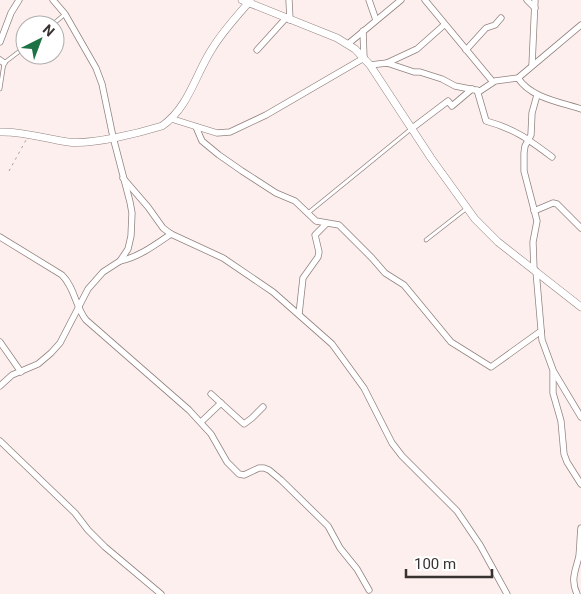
<svg xmlns="http://www.w3.org/2000/svg" width="581" height="594" font-family="Roboto,sans-serif">
	<style>
		.lines { fill: none; stroke-linecap: round; stroke-linejoin: round }
		.service-casing { stroke: #928380; stroke-width: 4.5 }
		.minor-casing { stroke: #928380; stroke-width: 7 }
		.tertiary-casing { stroke: #928380; stroke-width: 8 }
		.path { stroke: #aca19f; stroke-width: 1; stroke-dasharray: 2.5 4; stroke-linecap: butt }
		.service { stroke: #fff; stroke-width: 3 }
		.minor { stroke: #fff; stroke-width: 5.5 }
		.tertiary { stroke: #fff; stroke-width: 7 }
	</style>
	<rect width="100%" height="100%" fill="#fdefed"/>
	<g class="lines">
		<defs>
			<g id="service">
				<path d="M52,25l13,-11"/>
				<path d="M0,89l4,-26 21,-16"/>
				<path d="M308,213l103,-84"/>
				<path d="M426,240l41,-32"/>
			</g>
			<g id="minor">
				<path d="M289,0l1,20"/>
				<path d="M369,0l7,20"/>
				<path d="M425,0l68,82"/>
				<path d="M527,0l8,8"/>
				<path d="M0,42l11,-29 8,-13"/>
				<path d="M348,44l53,-44"/>
				<path d="M257,50l29,-32"/>
				<path d="M466,50l20,-22 9,-3 6,-7"/>
				<path d="M0,60l4,3"/>
				<path d="M387,63l30,-14 27,-24"/>
				<path d="M370,65l17,-2 27,9h6l22,7 13,7 25,5 15,-10 23,-3 63,-53"/>
				<path d="M532,65l3,-65"/>
				<path d="M518,78c13,20 42,24 63,31"/>
				<path d="M477,90l9,31c29,8 42,18 66,36"/>
				<path d="M172,119l45,14 13,-1 36,-17 98,-57 -1,-27"/>
				<path d="M196,127l6,14 17,14 23,16 34,22 19,8 21,20 23,4 33,33 13,15 19,12 47,57 40,25 50,-36"/>
				<path d="M411,129l37,-28 4,5 20,-17"/>
				<path d="M123,178l25,29 15,21 8,6 52,24 50,34 59,52 32,44 28,55 10,13 55,55 23,34 27,49"/>
				<path d="M534,211l19,-8 4,1 24,24"/>
				<path d="M0,237l62,38c13,13 13,31 24,45l103,90 22,24 16,28 12,12 5,1 15,-7h5l5,2 12,10 47,46 12,22 17,21 12,21"/>
				<path d="M120,261c19,-4 35,-16 51,-27"/>
				<path d="M534,270l-1,-28 4,-21 -13,-50v-18l1,-7 6,-11 1,-22 5,-18"/>
				<path d="M536,271l6,69 11,30v23l8,28 3,33 3,8 14,22"/>
				<path d="M299,314l4,-36 15,-21 1,-5 -4,-17 11,-11"/>
				<path d="M0,342l21,30"/>
				<path d="M554,372l27,45"/>
				<path d="M0,386l12,-11 26,-11 13,-11 9,-10 28,-54 15,-17 17,-11 8,-12 3,-13 1,-23 -2,-11 -17,-65 -11,-53 -6,-16 -31,-54 -12,-14"/>
				<path d="M211,394l33,30 8,-6 11,-11"/>
				<path d="M201,422l20,-19"/>
				<path d="M0,441l75,72 13,17 17,17 56,47"/>
				<path d="M577,594c-7,-15 -1,-24 2,-38 1,-9 1,-19 2,-28"/>
			</g>
			<g id="tertiary">
				<path d="M242,0l95,38 18,11 15,16 61,93 44,61 23,23 83,65"/>
				<path d="M0,132c23,-1 45,7 68,10 24,3 71,-9 94,-16 27,-19 33,-51 50,-77 10,-17 25,-33 38,-48"/>
			</g>
		</defs>
		<use href="#service" class="service-casing"/>
		<use href="#minor" class="minor-casing"/>
		<use href="#tertiary" class="tertiary-casing"/>
		<path class="path" d="M9,171l17,-31"/>
		<use href="#service" class="service"/>
		<use href="#minor" class="minor"/>
		<use href="#tertiary" class="tertiary"/>
	</g>
	<g transform="translate(40 40) rotate(42)"><circle r="24" fill="#ffffff" stroke="#afadad"/>
	<path d="M0-4L9 19L0 12L-9 19Z" fill="#1d7244"/>
	<text y="-8" font-size="14" font-weight="bold" text-anchor="middle" fill="#383231">N</text>
	</g>
	<path d="M406 569v8h86v-8" fill="none" stroke="#383231" stroke-width="2.5"/>
	<text x="414" y="569" font-size="15" fill="#383231" stroke="#ffffff" stroke-width="4" paint-order="stroke">100 m</text>
</svg>
